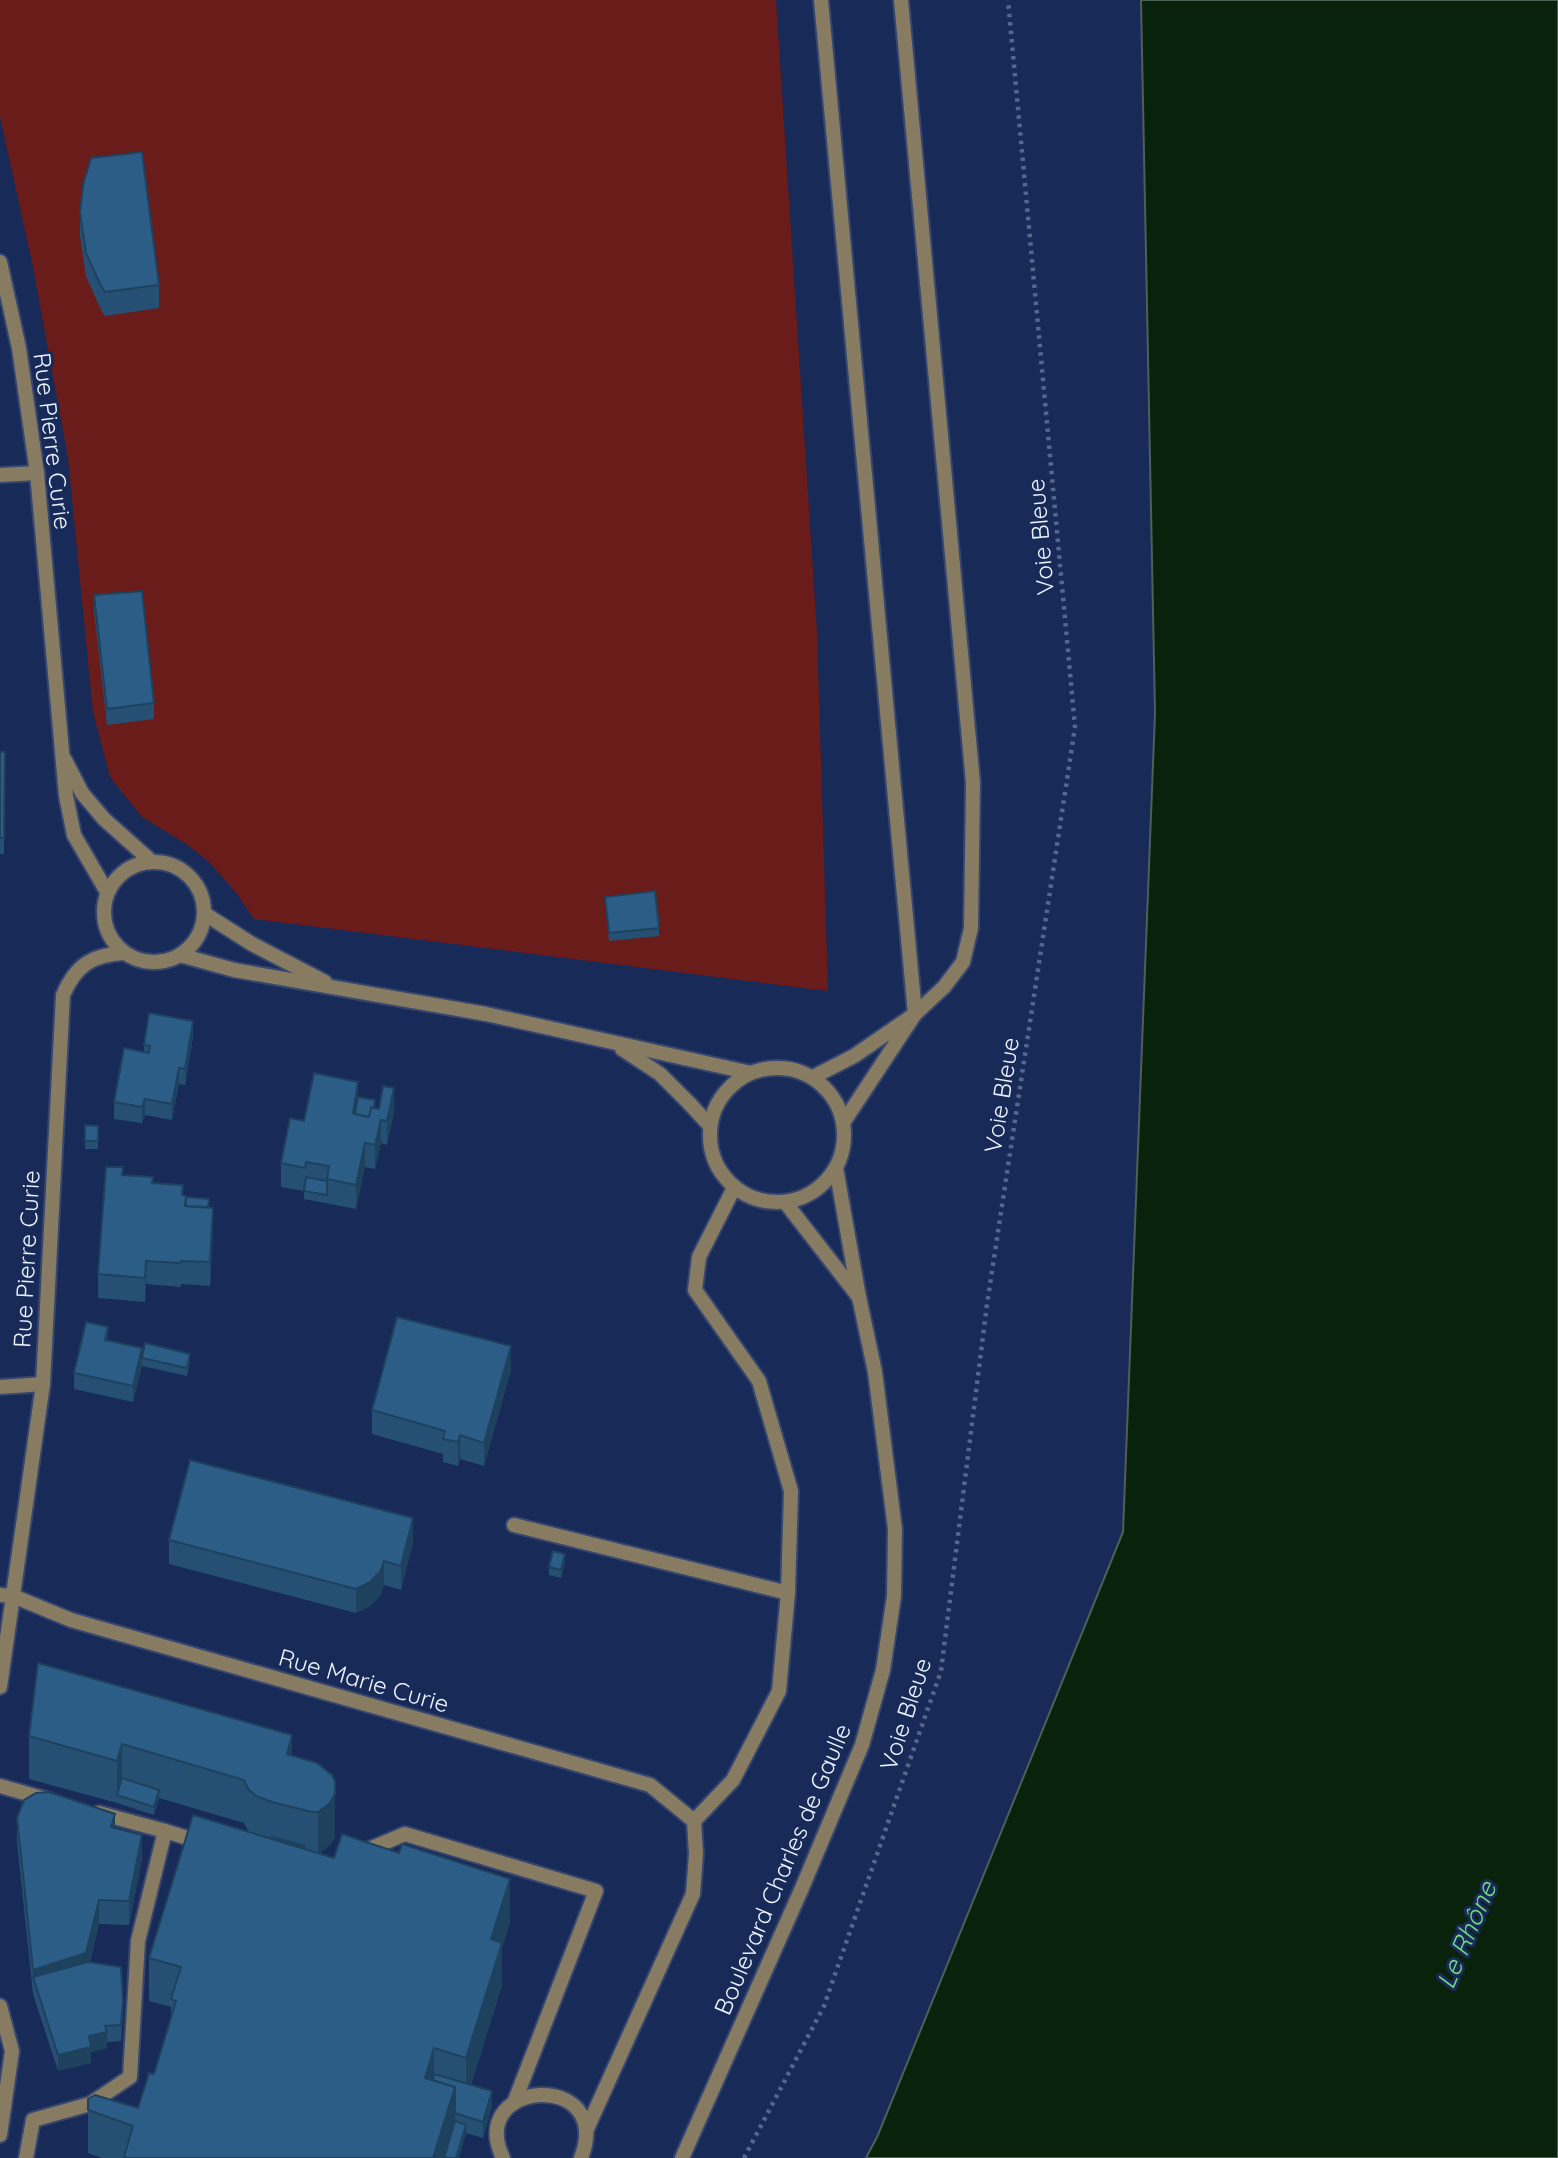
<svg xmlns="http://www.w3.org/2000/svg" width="1558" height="2158" font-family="Quicksand,sans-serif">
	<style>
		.green { fill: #691c1a }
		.water { fill: #09220c; stroke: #4d6055; stroke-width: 2 }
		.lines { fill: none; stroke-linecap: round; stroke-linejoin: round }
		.service-casing { stroke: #36466f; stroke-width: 18 }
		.minor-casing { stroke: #36466f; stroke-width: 18 }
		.tertiary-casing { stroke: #36466f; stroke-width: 18 }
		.path { stroke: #58668a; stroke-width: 4.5; stroke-dasharray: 3.5 5; stroke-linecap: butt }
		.service { stroke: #877b62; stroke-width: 14 }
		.minor { stroke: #877b62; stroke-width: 14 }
		.tertiary { stroke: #877b62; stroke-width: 14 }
		.wall { fill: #255073 }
		.shaded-wall { fill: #1e415e }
		.building { fill: #2b5d86; stroke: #1e415e; stroke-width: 2 }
		.labels { text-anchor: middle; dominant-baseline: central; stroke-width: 6; stroke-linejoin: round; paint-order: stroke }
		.street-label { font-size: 24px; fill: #ecf2fe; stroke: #182a58 }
		.water-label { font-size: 26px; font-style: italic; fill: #73da7d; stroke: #182a58 }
	</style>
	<rect width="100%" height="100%" fill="#182a58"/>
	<path class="green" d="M0,0h776l41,633 11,358 -574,-72 -17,-25 -27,-31 -22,-18 -46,-28 -32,-40 -17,-65 -25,-254 -36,-196 -32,-145z"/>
	<path class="water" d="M1141,0h417v2158h-692l12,-23 245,-603 32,-819z"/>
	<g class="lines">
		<defs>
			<g id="service">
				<path d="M821,0l94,1014 -72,109"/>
				<path d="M813,1077l41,-21 61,-42 29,-27 19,-25 8,-34 2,-145 -72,-783"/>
				<path d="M514,1525l274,68"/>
				<path d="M0,1595l13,1 58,24 579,165 44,36"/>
				<path d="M0,1786l49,14"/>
				<path d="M165,1831l39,12"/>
				<path d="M360,1853l45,-19 191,57 -82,212"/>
				<path d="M586,2131l107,-237 3,-40 -2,-33 39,-41 46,-89 9,-98 3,-102 -32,-110 -64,-91 4,-33 35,-69"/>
				<path d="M26,2158l7,-38 57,-16 40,-27 8,-136 27,-110 -66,-18"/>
				<path d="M503,2158c-38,-80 112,-88 78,0"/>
			</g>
			<g id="minor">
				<path d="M0,475l37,-2"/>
				<path d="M690,1104l20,22"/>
				<path d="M0,1387l43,-3"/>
				<path d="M0,1687l43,-303 20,-389c13,-30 29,-40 61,-42"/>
				<path d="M0,2006l12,45 -12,84"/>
			</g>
			<g id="tertiary">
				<path d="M0,262l19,86 18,125 29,323 8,39 33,57"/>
				<path d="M65,760l17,33 22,26 47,42"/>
				<circle cx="154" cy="912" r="50"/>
				<path d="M205,914l47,30 73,38"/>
				<path d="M180,955l54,15 252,44 265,59"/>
				<path d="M622,1049l38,25 30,30"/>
				<circle cx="777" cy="1135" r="67"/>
				<path d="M785,1202l73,94"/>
				<path d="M682,2158l120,-270 60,-143 21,-75 11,-74 1,-67 -20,-157 -16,-75 -23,-129"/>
			</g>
		</defs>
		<use href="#service" class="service-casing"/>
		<use href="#minor" class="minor-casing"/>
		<use href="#tertiary" class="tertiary-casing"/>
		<path class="path" d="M744,2158l80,-152 117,-335 46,-367 88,-577 -67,-727"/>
		<use href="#service" class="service"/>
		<use href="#minor" class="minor"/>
		<use href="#tertiary" class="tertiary"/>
	</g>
	<g class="wall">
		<path d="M80,213l79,72v23l-54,8 -4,-6 -15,-34 -6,-40z"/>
		<path d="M94,595l60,108v16l-47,6 -13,-113z"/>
		<path d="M0,752h5l-1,102h-4z"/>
		<path d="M605,897l54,31v8l-50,5z"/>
		<path d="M193,1037l-8,48 -6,-1 -7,36 -27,-5 -3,8 -28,-4v-17l30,-50v-7z"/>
		<path d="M358,1097l17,11 19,4 -7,33 -6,-2 -6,26 -10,-2 -9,42 -52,-10v-8l-23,-4v-24l23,-42z"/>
		<path d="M85,1125l13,1v23h-13z"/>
		<path d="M123,1175l30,8 56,24 4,24 -3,55 -29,-2v3l-35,-3 -1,18 -47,-4v-24z"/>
		<path d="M108,1341l34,14 48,7 -3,14 -45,-10 -9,36 -59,-13v-16z"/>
		<path d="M511,1370l-27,96 -24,-7 -2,7 -15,-4v-8l-71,-20v-24z"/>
		<path d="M169,1540l244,2 -12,48 -17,-5 -4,11 -10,10 -14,7 -187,-49z"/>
		<path d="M565,1562l-4,16 -12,-3v-8z"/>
		<path d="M29,1736l263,20 43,81 -5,8 -10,8 190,69 -8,26v37l-31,100 21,22 -9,31 -17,-5 -7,25h-357l-14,-5v-54l50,9 16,-34 17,-57v-10l-22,-6v-43l99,-127 -4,-8 -85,-25 -5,17 -37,-12 -88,-24z"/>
		<path d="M17,1818l98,10 27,31 -13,66 -30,-1 -9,38 33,55 -2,24 -14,1v6l-16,4v11l-33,8 -25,-77 -16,-152z"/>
	</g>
	<g class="shaded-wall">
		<path d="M193,1021v16l-8,48v-16z"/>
		<path d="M179,1068v16l-7,36v-16z"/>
		<path d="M358,1082v23l-4,24 -1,-16z"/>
		<path d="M394,1088v24l-7,33v-24z"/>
		<path d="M145,1099v16l-3,8v-16z"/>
		<path d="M381,1120v23l-6,26v-24z"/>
		<path d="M365,1143v24l-9,42v-24z"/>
		<path d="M213,1208v23l-3,55v-24z"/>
		<path d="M146,1261v23l-1,18v-24z"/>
		<path d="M108,1327v16l-3,-3z"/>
		<path d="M511,1346v24l-27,96v-23z"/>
		<path d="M142,1348v18l-9,36v-16z"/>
		<path d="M460,1435v24l-2,7v-24z"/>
		<path d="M413,1518v24l-12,48v-24z"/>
		<path d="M565,1554v8l-4,16v-8z"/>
		<path d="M384,1561v24l-4,11 -10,10 -14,7v-24z"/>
		<path d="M292,1735v43l-5,-24z"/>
		<path d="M122,1744v42l-5,9v-34z"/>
		<path d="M159,1790v8l-5,17v-8z"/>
		<path d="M335,1794v43l-5,8 -12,10v-43z"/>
		<path d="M115,1814v24l-4,-11z"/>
		<path d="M142,1835v24l-13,66v-24z"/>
		<path d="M510,1879v43l-8,26v37l-36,115v-42l25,-119z"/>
		<path d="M99,1900v24l-13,53h-53v17v-24z"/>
		<path d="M123,2001v16l-2,24v-16z"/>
		<path d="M107,2032v16l-16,4v11l-33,8v-16l31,-19z"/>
		<path d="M434,2048v43l-9,-13z"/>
		<path d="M455,2087v42l-9,29h-13z"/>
		<path d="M492,2091v16l-9,31v-16z"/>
		<path d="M466,2125v8l-7,25h-3z"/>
	</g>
	<g class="building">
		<path d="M142,152l17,133 -54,7 -4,-6 -15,-33 -6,-40 3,-28 8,-27z"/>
		<path d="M142,591l12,112 -47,6 -13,-114z"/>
		<path d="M0,752h5l-1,86h-4z"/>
		<path d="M655,891l4,37 -50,5 -4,-36z"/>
		<path d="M149,1013l44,8 -8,48 -6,-1 -7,36 -27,-5 -3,8 -28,-5 10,-54 25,5 1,-7 -6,-1z"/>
		<path d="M314,1073l44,9 -5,31 16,4 2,-10 8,2 4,-23 11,2 -7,33 -6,-1 -6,25 -10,-2 -9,42 -29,-6 2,-13 -23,-4 -1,6 -24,-5 9,-45 14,3z"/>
		<path d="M358,1097l17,3 -1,8 -3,-1 -2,10 -14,-3z"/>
		<path d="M85,1125l13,1v15h-13z"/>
		<path d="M106,1167h17l-1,8 31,2 -1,6 31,2 -1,10 4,1 -1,10 28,2 -3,54 -29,-1v2l-35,-2 -1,17 -47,-4z"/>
		<path d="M306,1177l21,4v14l-23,-4z"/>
		<path d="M186,1197l23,2 -1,8 -22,-1z"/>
		<path d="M397,1317l114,29 -27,97 -24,-8 -2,7 -15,-3 2,-8 -73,-21z"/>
		<path d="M86,1322l22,5 -3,13 37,8 -9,38 -59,-13z"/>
		<path d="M145,1343l45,11 -3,14 -45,-10z"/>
		<path d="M190,1460l223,58 -12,48 -17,-5 -4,11 -10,10 -14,7 -187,-49z"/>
		<path d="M553,1551l12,3 -4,16 -12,-3z"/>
		<path d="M38,1663l254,72 -5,19 30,9 15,12 3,6v13l-5,9 -12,9h-6l-40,-10 -16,-6 -8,-7 -4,-9 -122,-36 -5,17 -88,-25z"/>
		<path d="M122,1778l37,12 -5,17 -37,-12z"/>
		<path d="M49,1792l66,22 -4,13 31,8 -13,66 -30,-1 -13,53 -53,17 -16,-152 7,-18 12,-7z"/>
		<path d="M193,1815l141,43 8,-24 57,19 3,-9 108,35 -19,60 11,4 -36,115 -32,-10 -9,30 30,9 -22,71h-306l-3,-1 9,-31 -45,-16v-11l7,-4 43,13 11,-35 5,1 22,-73 -5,-2 10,-32 -32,-9z"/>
		<path d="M272,1837l33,9 -1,2 -33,-10z"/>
		<path d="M88,1962l33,5 2,34 -2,24 -16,1 2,6 -18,4 2,11 -33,8 -25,-78z"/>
		<path d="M434,2074l58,17 -9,31 -28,-9v-26l-22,-7z"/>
		<path d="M455,2121l11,4 -10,33h-12z"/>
	</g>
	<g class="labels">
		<g class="street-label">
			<text transform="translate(53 441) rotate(83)">Rue Pierre Curie</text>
			<text transform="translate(1040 537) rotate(-95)">Voie Bleue</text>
			<text transform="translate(1001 1095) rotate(-81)">Voie Bleue</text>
			<text transform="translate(26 1259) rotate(-87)">Rue Pierre Curie</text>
			<text transform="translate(364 1680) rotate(16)">Rue Marie Curie</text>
			<text transform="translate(905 1714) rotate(-72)">Voie Bleue</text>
			<text transform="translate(782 1869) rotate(-67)">Boulevard Charles de Gaulle</text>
		</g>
		<g class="water-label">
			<text transform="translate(1466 1935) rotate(-67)">Le Rhône</text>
		</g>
	</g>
</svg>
